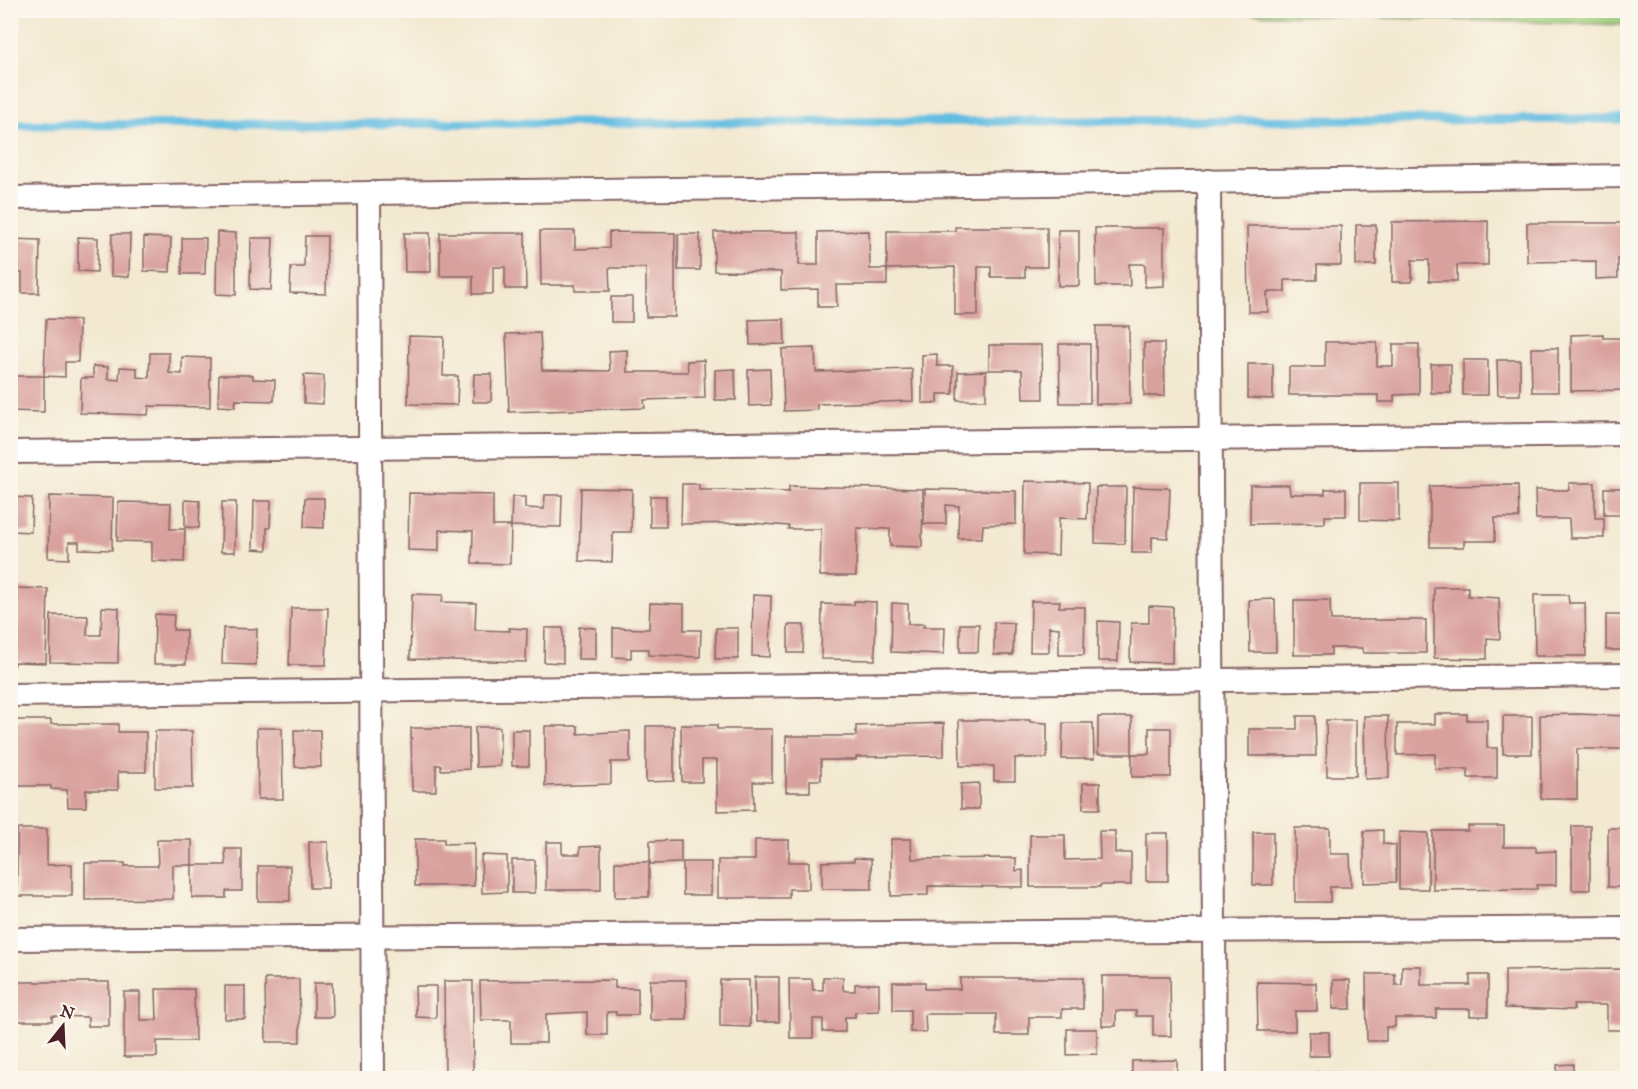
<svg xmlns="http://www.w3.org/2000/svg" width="1638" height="1089" font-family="'IM FELL Great Primer',serif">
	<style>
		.green { fill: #9fce7c; stroke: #747654; stroke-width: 1.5 }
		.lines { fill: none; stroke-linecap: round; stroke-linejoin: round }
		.stream { stroke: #63bde1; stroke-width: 9 }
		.building { fill: #d9a19e }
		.minor-casing { stroke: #856665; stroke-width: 26 }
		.minor { stroke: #fff; stroke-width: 22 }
	</style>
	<rect width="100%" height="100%" fill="#fbf7ec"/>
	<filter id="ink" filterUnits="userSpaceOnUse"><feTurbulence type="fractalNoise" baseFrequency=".0167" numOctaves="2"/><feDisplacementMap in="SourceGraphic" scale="12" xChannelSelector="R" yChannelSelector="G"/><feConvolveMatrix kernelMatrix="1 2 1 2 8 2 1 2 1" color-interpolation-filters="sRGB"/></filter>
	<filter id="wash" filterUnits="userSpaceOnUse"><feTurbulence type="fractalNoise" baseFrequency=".008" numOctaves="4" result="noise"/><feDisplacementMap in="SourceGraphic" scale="24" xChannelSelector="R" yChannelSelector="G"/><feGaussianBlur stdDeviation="1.35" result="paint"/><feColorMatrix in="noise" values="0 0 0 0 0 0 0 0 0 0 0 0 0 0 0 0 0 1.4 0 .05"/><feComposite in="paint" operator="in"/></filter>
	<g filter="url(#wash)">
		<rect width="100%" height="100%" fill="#f3e9d1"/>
		<path class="green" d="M1627,10v15l-490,-14v-1z"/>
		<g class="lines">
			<path class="stream" d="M10,125l1618,-6"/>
		</g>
		<g id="blocks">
			<g class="building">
				<path d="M1488,221v44h-31v16h-28v-21h-17v22h-20v-60z"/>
				<path d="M1527,223h101v36h-10v19l-22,1v-18l-69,1z"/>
				<rect x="1356" y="225" width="20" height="40"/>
				<path d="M1247,226h94v39h-24v15h-32v12h-18l1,20h-20z"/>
				<path d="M955,227h92v40h-22v10h-34v-10h-13v48h-23v-48l-68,2v-38h68z"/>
				<path d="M1095,228h69v58l-19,1v-23h-16l1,22h-34z"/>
				<rect x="1058" y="230" width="21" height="56"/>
				<path d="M540,231h35v18l34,-1v-16l66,1v84h-29v-49h-37l1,23h-35v-6h-34z"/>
				<path d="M869,231l1,38h17v16h-51l1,22h-19v-18l-37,1v-18l-67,-1v-39h85v33h19v-33z"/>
				<path d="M217,232l19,1v62l-20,-1z"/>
				<path d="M404,233h26l1,39h-26z"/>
				<path d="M440,233h85l1,56h-21v-22h-12v27h-20v-18h-33z"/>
				<path d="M112,234h18l-1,43 -18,-1z"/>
				<rect x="678" y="234" width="22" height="36"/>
				<path d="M305,236h22l-1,58 -36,-1 1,-26h13z"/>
				<path d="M78,237l20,1 -1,34 -19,-1z"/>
				<path d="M144,237l27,1 -1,34 -26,-1z"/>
				<path d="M182,238h24l-1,36h-23z"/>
				<path d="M251,238h22l-2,52 -21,-1z"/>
				<path d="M10,239l30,1 -1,53h-17v-20h-12z"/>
				<rect x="611" y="297" width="21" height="25"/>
				<path d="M46,319l33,1 -1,42h-13v15l-21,-1z"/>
				<path d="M784,319l1,25 -35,1 -1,-25z"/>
				<path d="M1096,326h33l1,78h-34z"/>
				<path d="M540,333l2,37 68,1 -1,-20 18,-1v22h61l-1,-11 17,-1 1,38 -61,2 1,8 -136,4 -3,-78z"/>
				<path d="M1603,334v4h25v52l-57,1v-56z"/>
				<path d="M409,336l35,1 -1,39h15l-1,29 -49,-1z"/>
				<path d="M1325,342h52v24h16v-22h26v50l-25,1v7h-16v-7h-89v-28h36z"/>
				<path d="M1144,343h20l1,53h-21z"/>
				<path d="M1059,344h31v59h-30z"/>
				<path d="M989,345h53l1,54h-20l-1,-29h-33z"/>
				<path d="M815,348l1,24 96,-3 1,32 -96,3v6l-33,1 -2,-62z"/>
				<path d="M1531,348h27v44h-26z"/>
				<path d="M150,353h19v20l13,1v-17l28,1v49l-61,-1 -1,9 -68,-2 1,-35h12v-12l15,1v12l11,1 1,-13 17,1v9l12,1z"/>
				<path d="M937,354v12h16v28h-15v9h-16v-48z"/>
				<rect x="1463" y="360" width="25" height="35"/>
				<path d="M1497,360h23v35h-22z"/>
				<path d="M1248,364h25v35l-25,-1z"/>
				<rect x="1431" y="364" width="20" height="29"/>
				<path d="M735,369l1,31h-21v-30z"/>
				<path d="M770,369l1,36 -22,1 -1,-36z"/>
				<path d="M986,371v29h-29l1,-28z"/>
				<path d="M474,374h18l-1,28h-18z"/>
				<path d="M219,375h34v4l22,1 -1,21 -38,-1 -1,7 -17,-1z"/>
				<path d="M304,375l20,1 -1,28 -19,-1z"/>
				<path d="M10,376h34v36l-34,-1z"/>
				<path d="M1025,481l63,2 -1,36 -28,-1 -1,37 -34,-1z"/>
				<path d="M1360,483h39v38l-39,-1z"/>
				<path d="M1569,483h26v35h9v20h-34l-1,-19h-33l-1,-29h34z"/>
				<path d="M682,484h17v6h16l74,2v-6l134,3 -1,58 -32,-1v-17l-33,-1 -1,48h-36l1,-47h-33l1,-3 -38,-3 -70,1z"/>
				<path d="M1250,485h39l1,9h35v-5h21v27h-21v7l-75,1z"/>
				<path d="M1518,485l1,33h-24v23h-31v6h-34v-61z"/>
				<path d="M1096,487h30l-1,57 -30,-1z"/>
				<path d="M1133,487l37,1 -2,50 -16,-1v16h-20z"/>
				<path d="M581,488l51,1 -1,43h-18l-1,30 -33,-1z"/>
				<rect x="1604" y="488" width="24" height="27"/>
				<path d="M925,489l91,2v33l-33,1 -1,13h-24l1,-32 -13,-1v19h-22z"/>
				<path d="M409,493l84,2v31h18l-1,38 -38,-1 1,-32 -34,-1v21l-31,-1z"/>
				<path d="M545,495h17l-1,32 -50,-1 1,-29h13v11l19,1z"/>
				<path d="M49,496l64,2 -1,52 -33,-1v-7h-10v17l-21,-1z"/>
				<rect x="650" y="496" width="16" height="31"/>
				<path d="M11,497l21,1 -1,34 -20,-1z"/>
				<path d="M305,498h19v30l-20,-1z"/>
				<path d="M185,500l15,1 -1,27 -14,-1z"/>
				<path d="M254,501h17l-1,27h-3v22l-14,-1z"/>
				<path d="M118,502l53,1 -1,26h15l-1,33 -32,-1v-19l-35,-1z"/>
				<path d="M222,502h14l-1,50h-14z"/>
				<path d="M1434,587h34v9l31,2 1,41 -13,-1v21l-53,-1z"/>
				<path d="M16,588l32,1 -2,74 -32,-1v5h-4v-54l5,1z"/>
				<path d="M412,594l31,1 -1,7 34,1 -1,27 35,1 -1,-3 18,1 -1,33 -116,-3z"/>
				<path d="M753,595l18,1 -1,61 -18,-1z"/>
				<path d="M1534,595h34l1,8h16l1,53h-51z"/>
				<path d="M1275,599l1,53h-26l-1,-52z"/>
				<path d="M1294,600h36l1,20h95v33h-63l-1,-5h-31v7h-37z"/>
				<path d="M854,601l22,1 -1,58 -54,-1 1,-55 32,1z"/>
				<path d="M1031,601h29l-1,6h26l-1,48h-25v-27l-10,-1v25h-19z"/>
				<path d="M650,603l34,1v26h17l-1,27 -52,-2 1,-6h-18v9l-18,-1v-29l36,1z"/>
				<path d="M892,603l16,1v20h16l-1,3h22l-1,27 -53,-2z"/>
				<path d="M1149,606l24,1 -1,56 -42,-1 1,-39h18z"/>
				<path d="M102,607l17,1 -1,55 -68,-1 1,-47 37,1 -1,19h14z"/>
				<path d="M291,608h37l-2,57h-37z"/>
				<path d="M155,614l19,1 -1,15h13v34h-32z"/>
				<rect x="1606" y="615" width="22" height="35"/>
				<path d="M1098,621l21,1 -1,39h-20z"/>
				<path d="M994,622l20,1 -1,32h-19z"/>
				<path d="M960,624h19l-1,28h-18z"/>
				<path d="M788,625h16l-1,28h-15z"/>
				<path d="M579,627l17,1v31h-18z"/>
				<path d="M223,628l34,1 -1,36 -34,-1z"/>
				<path d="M545,628h18v35l-19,-1z"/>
				<path d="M716,628h22v31h-23z"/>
				<path d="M1435,714h32v6h20v28h10v30h-29v-9h-33v-15l-38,1v-31h38z"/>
				<path d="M1577,714l51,2v33h-51v50h-36l-1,-84z"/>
				<path d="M1297,716h18l1,40h-67v-27h48z"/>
				<path d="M1364,716h24l1,62 -24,1z"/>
				<rect x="1503" y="716" width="29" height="38"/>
				<path d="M1098,717h34v37h17v-26h22v49h-39v-23h-34z"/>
				<path d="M15,720h36v4h67v8h28v40h-28v18h-32v17h-18l-1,-17 -16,-1v-3h-41v-57h5z"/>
				<path d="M959,720h71v2l17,1v35h-32v23h-21v-15h-34z"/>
				<path d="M1326,720h30v56h-29z"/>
				<path d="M944,723v33l-88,1v3h-35v20h-11v12h-24v-56h70v-10z"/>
				<path d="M1063,723h30l1,36h-32z"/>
				<path d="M681,725h36v4h55v53h-19l1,28 -37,1v-51h-15v22h-20z"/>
				<path d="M545,726h33v8l52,-3v31h-19v22l-66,2z"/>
				<path d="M646,726h28v55l-28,1z"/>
				<path d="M475,727h25v39l-24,1z"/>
				<path d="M257,728h25l1,71h-25z"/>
				<path d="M411,728h58v41l-28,1v-5h-5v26h-24z"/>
				<path d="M294,730h26l1,37h-26z"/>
				<rect x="512" y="730" width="17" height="36"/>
				<path d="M155,731h37l1,57h-38z"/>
				<path d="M979,783v26h-18v-25z"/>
				<rect x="1083" y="783" width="17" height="26"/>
				<path d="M1468,826h36v21h32v5l20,-1v34h-20l1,4 -104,1v-59h35z"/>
				<rect x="1572" y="826" width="18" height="64"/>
				<path d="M1295,828h35v26h20l1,33h-21v15h-35z"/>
				<path d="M1608,828h16l1,59h-17z"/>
				<path d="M17,829h30v36l25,-1v32h-55z"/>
				<path d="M1383,830v14l13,1v37l-32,1v-52z"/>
				<path d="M1099,831h16v22h16v32h-31v2h-70v-52h35v25l35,-1z"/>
				<rect x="1253" y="832" width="20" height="53"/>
				<path d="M1399,832l29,1v56h-29z"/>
				<rect x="1146" y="833" width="22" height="48"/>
				<path d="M415,839h29v5l30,-1v43h-59z"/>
				<path d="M891,839h20l1,20 104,-1v13l7,-1v17l-95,-1v9l-37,1z"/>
				<path d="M157,840h35v25h34l-1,-16h17v42h-16v7h-34v-33h-19v34l-88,1v-37h40v3h33z"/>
				<path d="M681,840v23l-31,1v-23z"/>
				<path d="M755,840h34v22h20v27h-20v9h-71v-38h37z"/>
				<path d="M309,842h19v46h-18z"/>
				<path d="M546,842h16v12h18v-7l21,-1v44h-55z"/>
				<path d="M481,855l26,1v36l-25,1z"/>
				<path d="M854,858l17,1 1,30h-50v-27l32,-1z"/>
				<rect x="512" y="860" width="23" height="33"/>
				<rect x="615" y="862" width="34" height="35"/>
				<rect x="683" y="862" width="28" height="33"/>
				<rect x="258" y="866" width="32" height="35"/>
				<path d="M1402,966h19v19h49v-10h18v41h-18v-7h-34v9h-41v9h-9v14h-19l-1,-67h29v11h7z"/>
				<path d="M1626,969l2,61h-21v-25h-34l1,5 -69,-2v-38z"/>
				<path d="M1102,976h68l1,60h-18v-20h-17v-5h-20v15h-14z"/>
				<path d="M755,977h24v45h-23z"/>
				<path d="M823,977h20v12l2,2h10v-7h24v27l-24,1v5h-10v15h-22v-13h-10v19h-23l-1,-59h23l1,11h10z"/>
				<path d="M960,978h123v31h-21v8h-33v18h-33v-21h-71l1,18h-16v-22h-17v-28h32v7h35z"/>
				<path d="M265,979h34l1,63h-34z"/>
				<path d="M615,980v8h23v27h-22v-3h-9v23h-20v-23l-41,2v29h-35v-23h-30l-1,-39z"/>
				<path d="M650,980h36l1,40h-37z"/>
				<path d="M720,980h29l1,47 -30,-1z"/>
				<path d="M1333,980h17l1,29h-18z"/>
				<path d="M444,981h29v92h-28z"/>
				<path d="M16,982h93v44h-21v-9l-36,-1v5h-36z"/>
				<path d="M1257,982l59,1 1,28h-22v20h-37z"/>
				<path d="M314,983h18l1,34h-19z"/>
				<rect x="225" y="986" width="20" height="33"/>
				<path d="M415,986h21v32l-20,-1z"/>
				<path d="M156,989h38l1,52h-38v16h-33v-65h16v28h17z"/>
				<path d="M1067,1029h30v25l-30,1z"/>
				<rect x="1309" y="1032" width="20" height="24"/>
				<path d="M1177,1060v18h-45v-17z"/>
				<path d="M1573,1064v14h-16v-13z"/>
				<rect x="1315" y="1072" width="19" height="6"/>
			</g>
		</g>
	</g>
	<g filter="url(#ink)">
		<use href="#blocks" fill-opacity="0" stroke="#856665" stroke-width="1.5"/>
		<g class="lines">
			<defs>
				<g id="minor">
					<path d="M1209,181l6,897"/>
					<path d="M369,193l4,885"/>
					<path d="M10,198l1618,-22"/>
					<path d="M10,452l1618,-18"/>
					<path d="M10,695l1618,-20"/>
					<path d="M10,939l1618,-11"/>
				</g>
			</defs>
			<use href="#minor" class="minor-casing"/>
			<use href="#minor" class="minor"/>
		</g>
	</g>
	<rect width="1638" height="1089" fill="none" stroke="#fbf7ec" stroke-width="36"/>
	<g transform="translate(63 1026) rotate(18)" stroke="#fbf7ec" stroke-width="4.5" paint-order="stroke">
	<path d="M0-4.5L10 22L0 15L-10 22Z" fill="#4a1f2b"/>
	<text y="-9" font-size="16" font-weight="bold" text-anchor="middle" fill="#4a1f2b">N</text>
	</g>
</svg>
